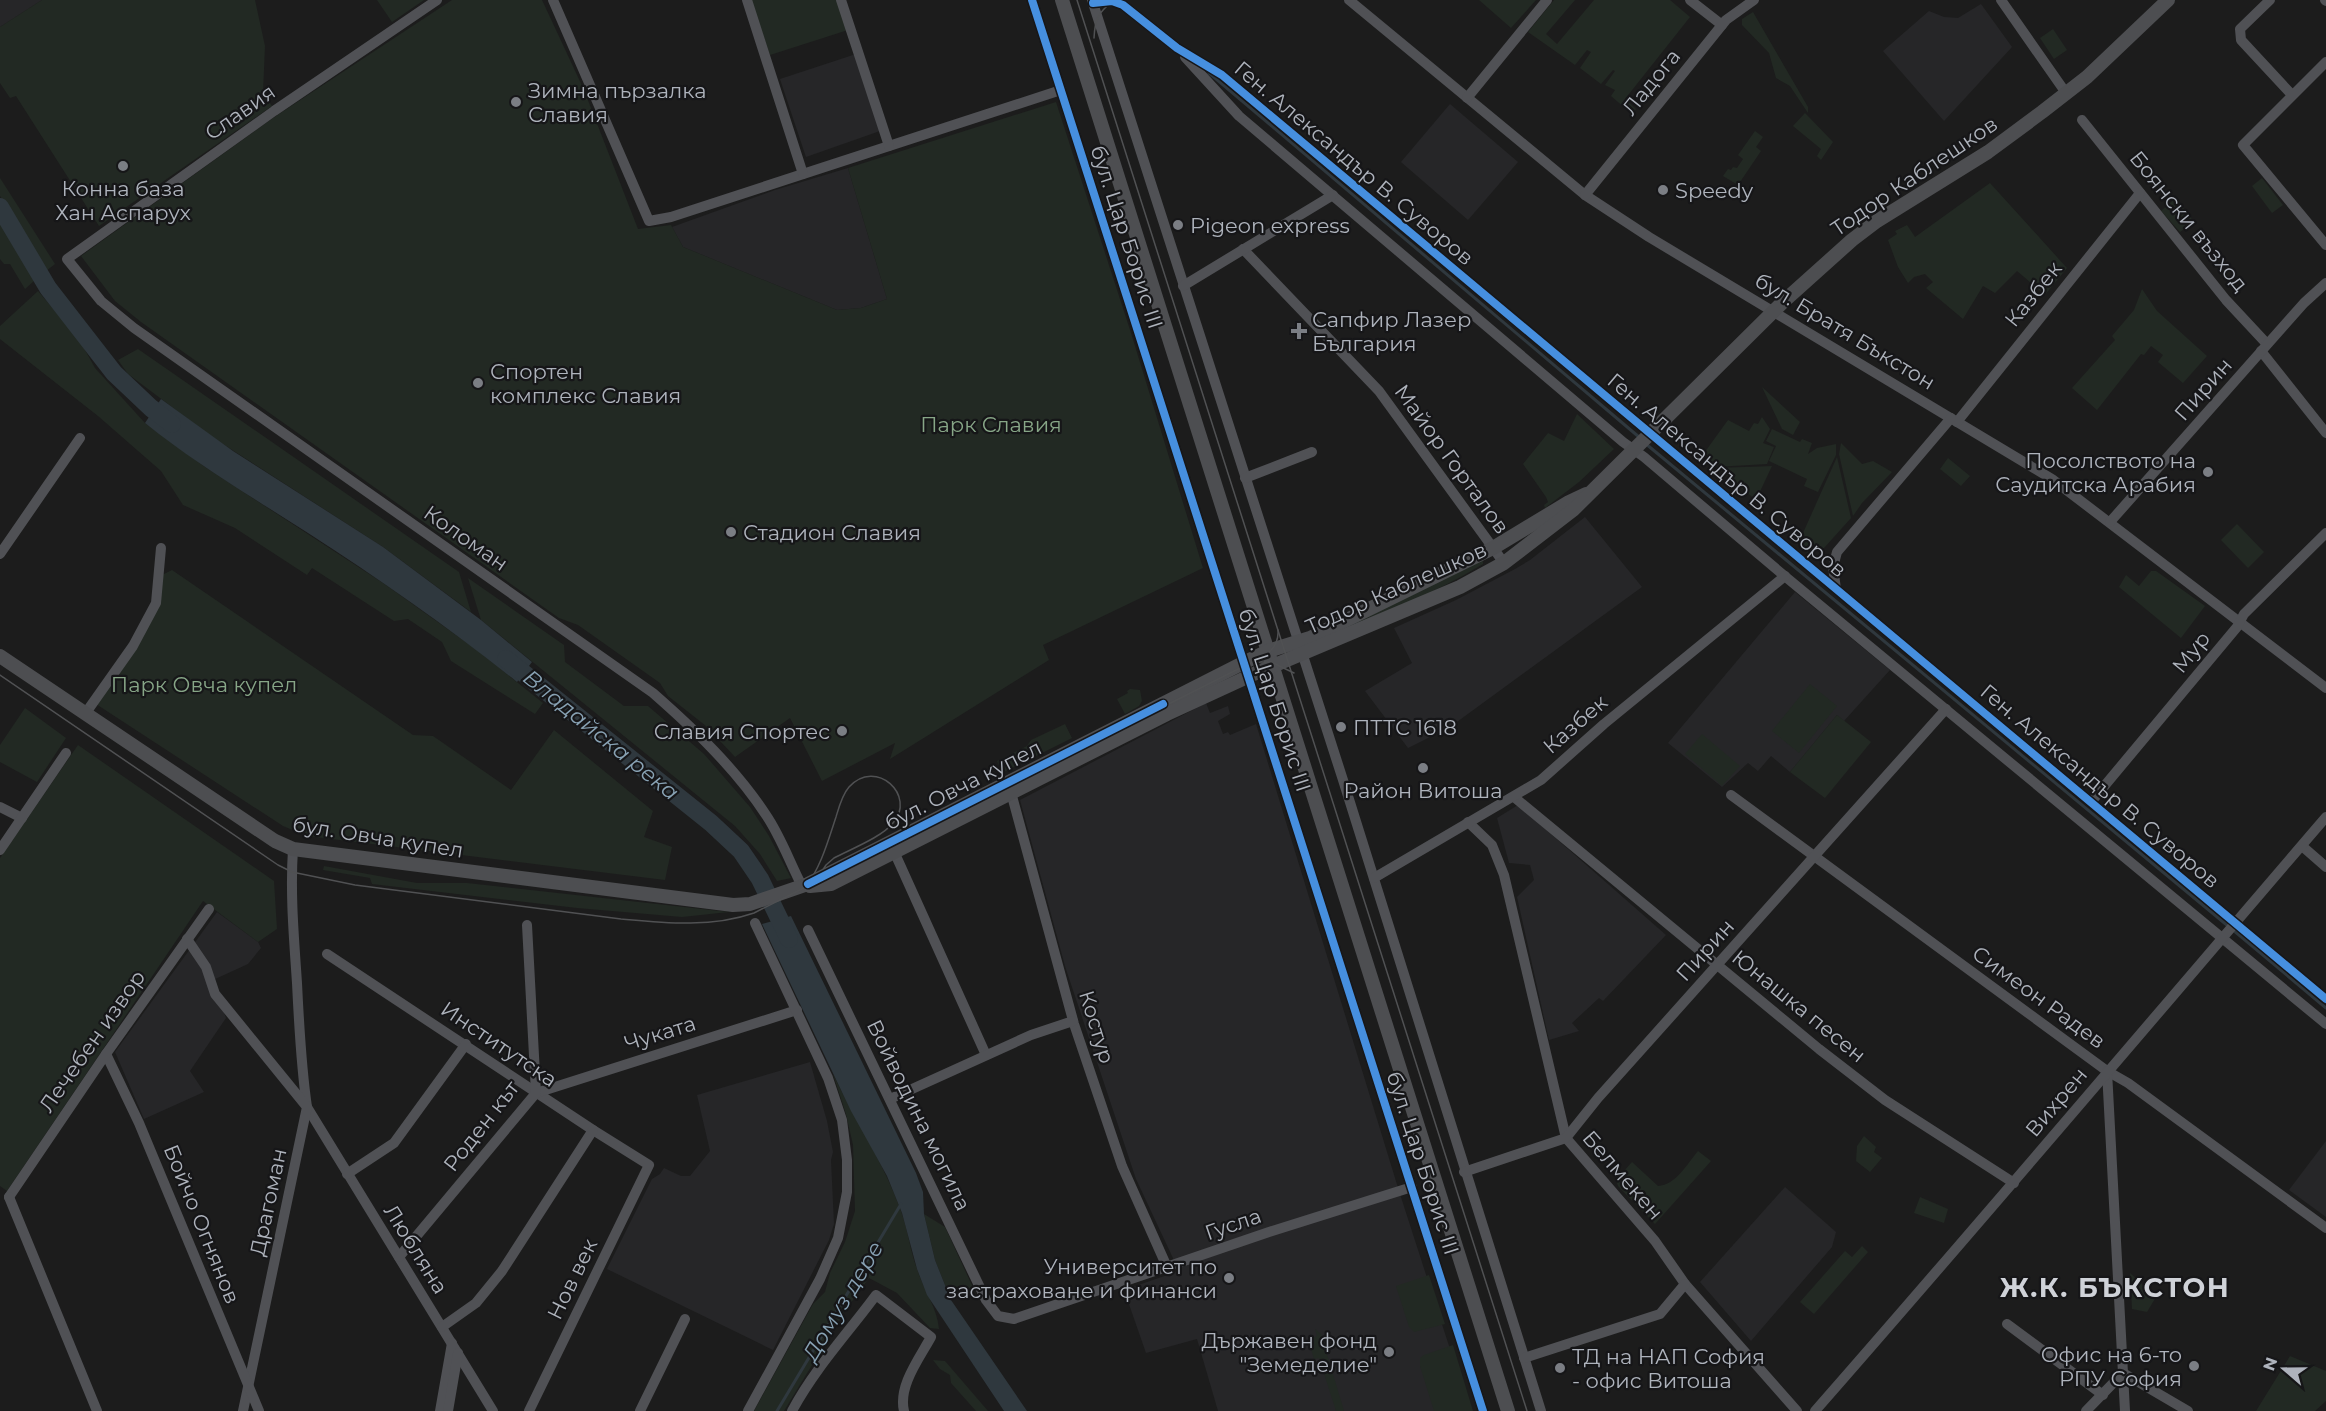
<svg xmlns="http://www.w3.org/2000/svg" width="2326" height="1411" font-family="Montserrat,sans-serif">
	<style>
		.built { fill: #262628 }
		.green { fill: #222923 }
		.water { fill: #2f383e }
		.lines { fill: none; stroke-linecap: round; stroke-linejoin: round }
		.stream { stroke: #2f383e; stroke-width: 3 }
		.river { stroke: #2f383e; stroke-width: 18 }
		.minor { stroke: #505155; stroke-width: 10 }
		.major { stroke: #4d4e51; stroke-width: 14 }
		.tram { stroke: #505153; stroke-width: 1.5 }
		.cycleway-casing { stroke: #161618; stroke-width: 11 }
		.cycleway { stroke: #468fdf; stroke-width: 8 }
		.poi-dot { fill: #7b7e84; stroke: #161618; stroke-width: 2 }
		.labels { text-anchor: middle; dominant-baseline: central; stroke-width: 4.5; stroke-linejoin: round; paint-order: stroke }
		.street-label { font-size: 21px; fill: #aeb3bc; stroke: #161618 }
		.poi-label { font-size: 21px; fill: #aeb3bc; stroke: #161618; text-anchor: start }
		.park-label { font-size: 21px; fill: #87a687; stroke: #161618 }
		.water-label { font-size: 22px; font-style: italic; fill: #88a2b4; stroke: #161618 }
		.district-label { font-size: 27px; font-weight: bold; letter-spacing: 1.5px; fill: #cfd2d8; stroke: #161618 }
	</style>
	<rect width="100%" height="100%" fill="#1c1c1c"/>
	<g class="built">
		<path d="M0,0h42l-42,27z"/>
		<path d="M1981,4l31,43 -68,74 -61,-70 46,-40 15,6 14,1z"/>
		<path d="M856,54l24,77 -74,26 -26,-78z"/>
		<path d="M1450,104l68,58 -50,58 -67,-58z"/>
		<path d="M848,168l39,131 -26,9 -24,2 -154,-63 -11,-20 103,-37z"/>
		<path d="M1585,517l57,70 -192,140 -42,21 -43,-57 47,-28 -18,-35 62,-28 59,-31 15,-9z"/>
		<path d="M1795,592l95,78 -46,51 -7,-6 -47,57 -19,-16 -13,15 -10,-8 -26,24 -54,-44z"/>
		<path d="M1206,703l4,10 18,-7 2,8 -12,7 5,13 5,-2 2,3 26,-11 143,467 71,220h-252l-21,-72 -51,14 -22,-63 55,-19 -43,-92 -71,-213 -45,-166z"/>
		<path d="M1518,805l148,130 -63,66 -4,-3 -27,25 7,8 -30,9 -32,-143 17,-17 -4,-15 -21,-2 -12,-45z"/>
		<path d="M217,912l41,30 3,6 -13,16 -35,16 13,38 -36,53 14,21 -60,27 -29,-67z"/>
		<path d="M810,1062l17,59 6,31 -2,8 3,64 -5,16 -56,110 -166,-81 45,-90 8,-5 4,-6 17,8h9l20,-25 -13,-56z"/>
		<path d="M2326,1141v76l-37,-27z"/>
		<path d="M1785,1187l51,45 -4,15 -81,94 -51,-59z"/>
	</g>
	<g class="green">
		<path d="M42,0h213l10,46 -2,47 9,13 -173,120 -83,-130 -6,2 -10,-15v-56z"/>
		<path d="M377,0h47l-32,22z"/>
		<path d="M452,0h90l42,90 54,139 33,-4 12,22 154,63 24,-2 26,-9 -39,-131 208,-66 75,231 72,235 -160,77 6,15 -159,99 5,-16 -73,38 -32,-63 -55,39 -29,-31 -38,-30 -8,-13 -82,-58 -19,-7 -418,-296 -26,-21 -34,-45 192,-138z"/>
		<path d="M751,0h87l10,30 -78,25z"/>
		<path d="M1479,0h57l-25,28z"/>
		<path d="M1554,0h21l-29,34 11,10 37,-44h76l20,17 -65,82 11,10 -4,5 -21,-18 4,-6 -10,-5 10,-14 -2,-1 -12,14 -21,-16 11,-16 -4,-2 -12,15 -47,-33z"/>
		<path d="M1753,12l55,95v6l-18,-27 -14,-8 -7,-25 -27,-28v-6z"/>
		<path d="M2053,29l14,21 -13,9 -14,-21z"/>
		<path d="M1805,113l28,29 -12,18 -4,-4 4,-7 -28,-23z"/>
		<path d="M1755,131l8,6 -7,10 5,4 -23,34 -15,-9 5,-7 3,1 2,-3 4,1 6,-9 -5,-4z"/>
		<path d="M0,178l55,86 -9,7 -46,-75z"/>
		<path d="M2262,178l21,27 -11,8 -20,-27z"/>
		<path d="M1990,183l77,85 -22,27 -28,-24 -22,22 -12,-7 -20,33 -37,-31 7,-6 -8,-8 -11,3 -6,6 -10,-16 -10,-27 9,-6 -2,-3 12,-6 8,12z"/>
		<path d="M2176,198l18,24 -14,10 -19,-21z"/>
		<path d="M0,220l35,60 -10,9 -15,-25h-6l-4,-5z"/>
		<path d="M2142,289l15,22 50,45 -24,27 -25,-21 5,-7 -12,-9 -7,9 -3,-1 -44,56 -25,-22 43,-48 -3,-4 22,-26z"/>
		<path d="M38,291l41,48 16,29 50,55 60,44 178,116 94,67 66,53 -8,11 -84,-53 -9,-19 -34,-23 -14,2 -82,-53 -5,7 -72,-47 -52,-23 -22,-34 -63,-55 -98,-77v-13z"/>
		<path d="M138,349l321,223 12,40 -88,-65 -171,-110 -84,-63 -10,-14z"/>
		<path d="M1762,387l38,35 -7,13 -11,-6z"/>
		<path d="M1577,414l37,35 -35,33 -34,26 -1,-3 4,-3 -2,-5 -23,-33 25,-31 16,8z"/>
		<path d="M1762,417l8,12 -7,14 11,4 -7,17 -52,3 -13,-11 26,-36 21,11 5,-8 4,1z"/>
		<path d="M1772,429l28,13 2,-3 10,4 -4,11 9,-6 19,-4v11l-18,37 -14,-6 3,-7 -38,-18 7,-15 -10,-5z"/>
		<path d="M1841,443l21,21 11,-3 19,11 -30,31 -9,13 -14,-62z"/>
		<path d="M1837,457l14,61 -27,30 -16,6 -5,-6v-15z"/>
		<path d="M1948,458l22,18 -9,10 -21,-17z"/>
		<path d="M1772,466l-16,34 -39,-32z"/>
		<path d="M2237,524l27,28 -16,16 -27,-28z"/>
		<path d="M1483,560v4c-54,33 -115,56 -174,81z"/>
		<path d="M172,570l241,165 20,1 78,54 43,-60 99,81 -9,26 28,10 -7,33 -358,-44 -24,-10 -187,-122 40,-57 26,-72z"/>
		<path d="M2151,571h5l49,35 -24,32 -62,-51 7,-12 13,11z"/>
		<path d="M468,578l96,67 1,17 59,44h24l56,48 46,53 19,29 22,42 -14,3 -17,-27 -25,-28 -254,-206z"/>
		<path d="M1810,684l27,22 -38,47 -27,-22z"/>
		<path d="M1130,689l10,1 2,11 -3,5 -14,8 -8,-15 11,-6 -1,-2z"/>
		<path d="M25,708l41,30 -29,44 -37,-20v-17z"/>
		<path d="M1837,715l34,27 -46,56 -35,-26z"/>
		<path d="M1065,724l7,14 -70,35 -5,-12 30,-15 4,-6z"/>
		<path d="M1702,734l38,32 -18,20 -37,-32z"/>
		<path d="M78,745l196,136 3,48 -19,13 -55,-41 -196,290 -7,-5v-328z"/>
		<path d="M324,866l93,17h50l262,29 -47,5 -105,-9 -205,-24 -2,-6 -47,-8z"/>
		<path d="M833,1074c22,46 51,89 68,137 7,19 9,39 16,58 7,22 20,38 22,60l-9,-1 -33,-35 -28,-15 -24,33 -61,100h-30l59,-107 12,-12 5,-19 15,-31 10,-31 -2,-66 -7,-31z"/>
		<path d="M1864,1136l12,11 -2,5 8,6 -12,14 -14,-11 1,-15z"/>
		<path d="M1698,1151l13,10 -56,63 -37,-38 -2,-6 16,-18 26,24c18,-1 29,-22 40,-35z"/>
		<path d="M1920,1197l28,12 -4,14 -30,-10z"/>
		<path d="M924,1214l21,13 30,65 -24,8 -16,-40z"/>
		<path d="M1862,1246l6,6 -54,62 -14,-12 45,-51 7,6z"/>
		<path d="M2130,1273l26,24 -9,15 -15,-3z"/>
		<path d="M1429,1275l16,49 -31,8 -5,-5 -13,-41z"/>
		<path d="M1315,1329l6,5 23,77h-8l-17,-53 -5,1 -6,-20 9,-3z"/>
		<path d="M1453,1345l20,66h-39l-14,-45v-8l4,-3z"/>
		<path d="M2290,1356l36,15v30l-11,10h-59z"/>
		<path d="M933,1360l12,1 43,50h-12l-25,-28 -1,-8 -10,-6z"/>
	</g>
	<g class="water">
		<path d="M161,399l72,52 150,96 98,73 51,42 -15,20c-67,-54 -138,-103 -209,-149 -56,-36 -112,-69 -163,-110z"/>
		<path d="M791,916l125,257 7,19 1,22 11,46 16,40 76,111h-23l-77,-116 -10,-26 -15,-56 -15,-37 -36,-65 -89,-187z"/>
	</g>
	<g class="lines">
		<g class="stream">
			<path d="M1209,73l430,364"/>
			<path d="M1646,444l582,482"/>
			<path d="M2233,930l93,78"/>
			<path d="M777,1411l124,-207"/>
		</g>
		<g class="river">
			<path d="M0,207l48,81 66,85 37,35 21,16"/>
			<path d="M506,659l205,164 30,28 19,28 29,60"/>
		</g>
		<g class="minor">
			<path d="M437,0l-163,111 -207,148 34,42 33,27 519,365c41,36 83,76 113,122 15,22 24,48 36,71"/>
			<path d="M553,0l96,221 22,-4 390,-127"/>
			<path d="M747,0l56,174"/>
			<path d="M841,0l48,146"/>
			<path d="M1032,0l451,1411"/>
			<path d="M1092,0l251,780 198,631"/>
			<path d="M1349,0l236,195 64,42 403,242 274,209"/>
			<path d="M1690,0l32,25"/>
			<path d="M2001,0l65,93"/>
			<path d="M2270,0l-30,29 1,11 51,55"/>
			<path d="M2325,0l1,1"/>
			<path d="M1093,3l19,-2 11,4 54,43 45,27 1104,924"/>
			<path d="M1185,57l54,59 384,326 21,15 137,116 545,451"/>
			<path d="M2326,62l-83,83 83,100"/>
			<path d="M1467,98l80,-98"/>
			<path d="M2082,120l144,180 41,44"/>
			<path d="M1585,195l141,-175 28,-20"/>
			<path d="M1243,249l136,142 125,172"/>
			<path d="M1183,286l150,-91"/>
			<path d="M2261,351l65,82"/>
			<path d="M1957,422l183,-229"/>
			<path d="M1245,478l67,-26"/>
			<path d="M2110,522l194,-219 22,-20"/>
			<path d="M0,554l80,-116"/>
			<path d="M1836,589l-3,-22 4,-15 114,-134"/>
			<path d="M85,714l48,-68 23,-43 5,-55"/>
			<path d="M1009,785l65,239 48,142 45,101"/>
			<path d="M1731,795l376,276 21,12 198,145"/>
			<path d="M1514,797l305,252 66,51 129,83"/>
			<path d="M2091,802l146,-175 7,-13 82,-81"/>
			<path d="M0,807l22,11"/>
			<path d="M1468,822l24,23 12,30 62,263 89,103 30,43 112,127"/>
			<path d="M2302,846l24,21"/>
			<path d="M892,847l94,208"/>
			<path d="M293,849c-3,45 1,89 4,134 2,42 4,83 10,124l186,304"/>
			<path d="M0,850l66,-97"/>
			<path d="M1374,878l167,-98 63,-56 181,-148"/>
			<path d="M808,930l178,370 12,16 16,3 255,-87 143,-45"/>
			<path d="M187,939l19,28 9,27 92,113 -64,304"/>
			<path d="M327,954l266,176 56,35 -120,246"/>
			<path d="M106,1054l33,69 120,288"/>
			<path d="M2107,1071l18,340"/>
			<path d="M536,1093l261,-83"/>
			<path d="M890,1099l141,-64 42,-14"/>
			<path d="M1464,1172l102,-34 32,-40 348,-389"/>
			<path d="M347,1174l47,-31 72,-99"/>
			<path d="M9,1197l97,-143 103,-145"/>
			<path d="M9,1197l88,214"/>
			<path d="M399,1257l137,-164 -9,-168"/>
			<path d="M2007,1324l96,71"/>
			<path d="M442,1327l34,-24 26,-32 91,-141"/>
			<path d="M1524,1358l136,-44 25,-30"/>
			<path d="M440,1411l12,-68"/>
			<path d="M448,1411l10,-58"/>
			<path d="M640,1411l45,-92"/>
			<path d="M748,1411l72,-132 18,-41 9,-46v-32l-5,-40 -14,-42 -73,-155"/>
			<path d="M792,1411c23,-43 56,-78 84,-116l55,42c-12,22 -33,49 -27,74"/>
			<path d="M1815,1411c172,-196 341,-396 511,-594"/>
			<path d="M2086,1411l37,-38 65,38"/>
		</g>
		<g class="major">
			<path d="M1062,0l446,1411"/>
			<path d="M0,656l275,185 18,8 440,56 17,-1 58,-20 437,-222 23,-11 42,-13 183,-90 76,-46 17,-8"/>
			<path d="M810,886l21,-2 336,-170 89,-41 204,-86 44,-24 69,-53 211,-209 68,-61 25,-19 111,-69 54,-40 45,-35 81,-77"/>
		</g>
		<g class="tram">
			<path d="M1077,0l450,1411"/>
			<path d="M1094,38c1,-20 4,-25 20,-38"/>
			<path d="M1255,661c14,-6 24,-16 23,-31"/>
			<path d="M0,675l278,190 14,7 63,13 266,34c44,4 90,9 133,-6l498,-251h19l23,11"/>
			<path d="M805,888c16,-21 23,-47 31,-71 3,-10 6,-22 13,-30 27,-30 68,9 44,36 -11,14 -42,26 -59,35l-8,7 -11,17"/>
		</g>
		<defs>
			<g id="cycleway">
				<path d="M1032,0l451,1411"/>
				<path d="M1093,3l19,-2 11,4 54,43 45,27 1104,924"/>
				<path d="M808,884l355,-180"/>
			</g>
		</defs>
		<use href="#cycleway" class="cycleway-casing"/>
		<use href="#cycleway" class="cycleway"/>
	</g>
	<g class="poi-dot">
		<circle cx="516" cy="102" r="6"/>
		<circle cx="123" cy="166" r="6"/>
		<circle cx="1663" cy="190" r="6"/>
		<circle cx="1178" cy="225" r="6"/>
		<path d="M1296 322h6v6h6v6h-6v6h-6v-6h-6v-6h6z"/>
		<circle cx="478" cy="383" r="6"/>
		<circle cx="2208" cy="472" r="6"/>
		<circle cx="731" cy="532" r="6"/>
		<circle cx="1341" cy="727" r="6"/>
		<circle cx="842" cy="731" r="6"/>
		<circle cx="1423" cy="768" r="6"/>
		<circle cx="1229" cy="1278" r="6"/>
		<circle cx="1389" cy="1352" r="6"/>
		<circle cx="2194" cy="1366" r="6"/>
		<circle cx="1560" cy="1368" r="6"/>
	</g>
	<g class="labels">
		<g class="street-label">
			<text transform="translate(1651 82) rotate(-51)">Ладога</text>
			<text transform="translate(240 112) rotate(-35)">Славия</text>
			<text transform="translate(1354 163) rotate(40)">Ген. Александър В. Суворов</text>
			<text transform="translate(1914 176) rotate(-34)">Тодор Каблешков</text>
			<text transform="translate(2189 221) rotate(51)">Боянски възход</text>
			<text transform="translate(1127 237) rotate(72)">бул. Цар Борис III</text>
			<text transform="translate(2033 294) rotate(-51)">Казбек</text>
			<text transform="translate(1845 331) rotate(31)">бул. Братя Бъкстон</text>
			<text transform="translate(2203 389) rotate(-49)">Пирин</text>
			<text transform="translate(1452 459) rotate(54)">Майор Горталов</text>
			<text transform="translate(1727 475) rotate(40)">Ген. Александър В. Суворов</text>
			<text transform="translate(466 538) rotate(35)">Коломан</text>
			<text transform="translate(1396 588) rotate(-24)">Тодор Каблешков</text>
			<text transform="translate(2191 652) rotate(-51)">Мур</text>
			<text transform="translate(1275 700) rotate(72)">бул. Цар Борис III</text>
			<text transform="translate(1575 724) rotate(-41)">Казбек</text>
			<text transform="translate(963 785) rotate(-27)">бул. Овча купел</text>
			<text transform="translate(2100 786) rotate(40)">Ген. Александър В. Суворов</text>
			<text transform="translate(378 837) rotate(9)">бул. Овча купел</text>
			<text transform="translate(1705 950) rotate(-48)">Пирин</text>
			<text transform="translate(2039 997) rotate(36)">Симеон Радев</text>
			<text transform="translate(1799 1006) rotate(39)">Юнашка песен</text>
			<text transform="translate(1097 1027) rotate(73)">Костур</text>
			<text transform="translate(660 1033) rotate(-17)">Чуката</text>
			<text transform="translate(92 1041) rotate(-55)">Лечебен извор</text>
			<text transform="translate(499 1044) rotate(34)">Институтска</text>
			<text transform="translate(2056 1102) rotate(-50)">Вихрен</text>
			<text transform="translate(919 1115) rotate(64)">Войводина могила</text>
			<text transform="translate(481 1126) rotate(-52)">Роден кът</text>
			<text transform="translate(1423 1163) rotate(72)">бул. Цар Борис III</text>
			<text transform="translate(1623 1175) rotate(49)">Белмекен</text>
			<text transform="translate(268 1202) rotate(-78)">Драгоман</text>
			<text transform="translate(202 1224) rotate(68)">Бойчо Огнянов</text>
			<text transform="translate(1233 1224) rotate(-19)">Гусла</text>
			<text transform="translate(416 1249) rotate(58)">Любляна</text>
			<text transform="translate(572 1279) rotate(-64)">Нов век</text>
		</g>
		<g class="poi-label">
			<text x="528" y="90">Зимна пързалка<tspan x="528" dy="24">Славия</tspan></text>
			<text x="123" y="188" text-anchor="middle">Конна база<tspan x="123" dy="24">Хан Аспарух</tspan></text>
			<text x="1675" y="190">Speedy</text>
			<text x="1190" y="225">Pigeon express</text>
			<text x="1312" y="319">Сапфир Лазер<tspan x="1312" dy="24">България</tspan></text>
			<text x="490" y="371">Спортен<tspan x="490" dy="24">комплекс Славия</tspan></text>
			<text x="2196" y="460" text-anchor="end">Посолството на<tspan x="2196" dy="24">Саудитска Арабия</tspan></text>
			<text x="743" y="532">Стадион Славия</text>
			<text x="1353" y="727">ПТТС 1618</text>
			<text x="830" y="731" text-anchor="end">Славия Спортес</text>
			<text x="1423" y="790" text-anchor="middle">Район Витоша</text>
			<text x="1217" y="1266" text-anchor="end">Университет по<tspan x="1217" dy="24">застраховане и финанси</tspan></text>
			<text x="1377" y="1340" text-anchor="end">Държавен фонд<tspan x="1377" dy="24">"Земеделие"</tspan></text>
			<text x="2182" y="1354" text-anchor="end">Офис на 6-то<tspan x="2182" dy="24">РПУ София</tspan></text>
			<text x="1572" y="1356">ТД на НАП София<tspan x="1572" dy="24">- офис Витоша</tspan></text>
		</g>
		<g class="park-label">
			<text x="991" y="424">Парк Славия</text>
			<text x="204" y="684">Парк Овча купел</text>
		</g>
		<g class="water-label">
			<text transform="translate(601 735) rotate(39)">Владайска река</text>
			<text transform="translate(843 1301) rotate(-59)">Домуз дере</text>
		</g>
		<g class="district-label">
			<text x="2115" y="1287">Ж.К. БЪКСТОН</text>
		</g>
	</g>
	<g transform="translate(2284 1369) rotate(290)" stroke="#161618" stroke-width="4.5" paint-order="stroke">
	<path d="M0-4.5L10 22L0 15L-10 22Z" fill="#aeb3bc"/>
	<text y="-9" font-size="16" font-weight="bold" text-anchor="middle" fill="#aeb3bc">N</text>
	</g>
</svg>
